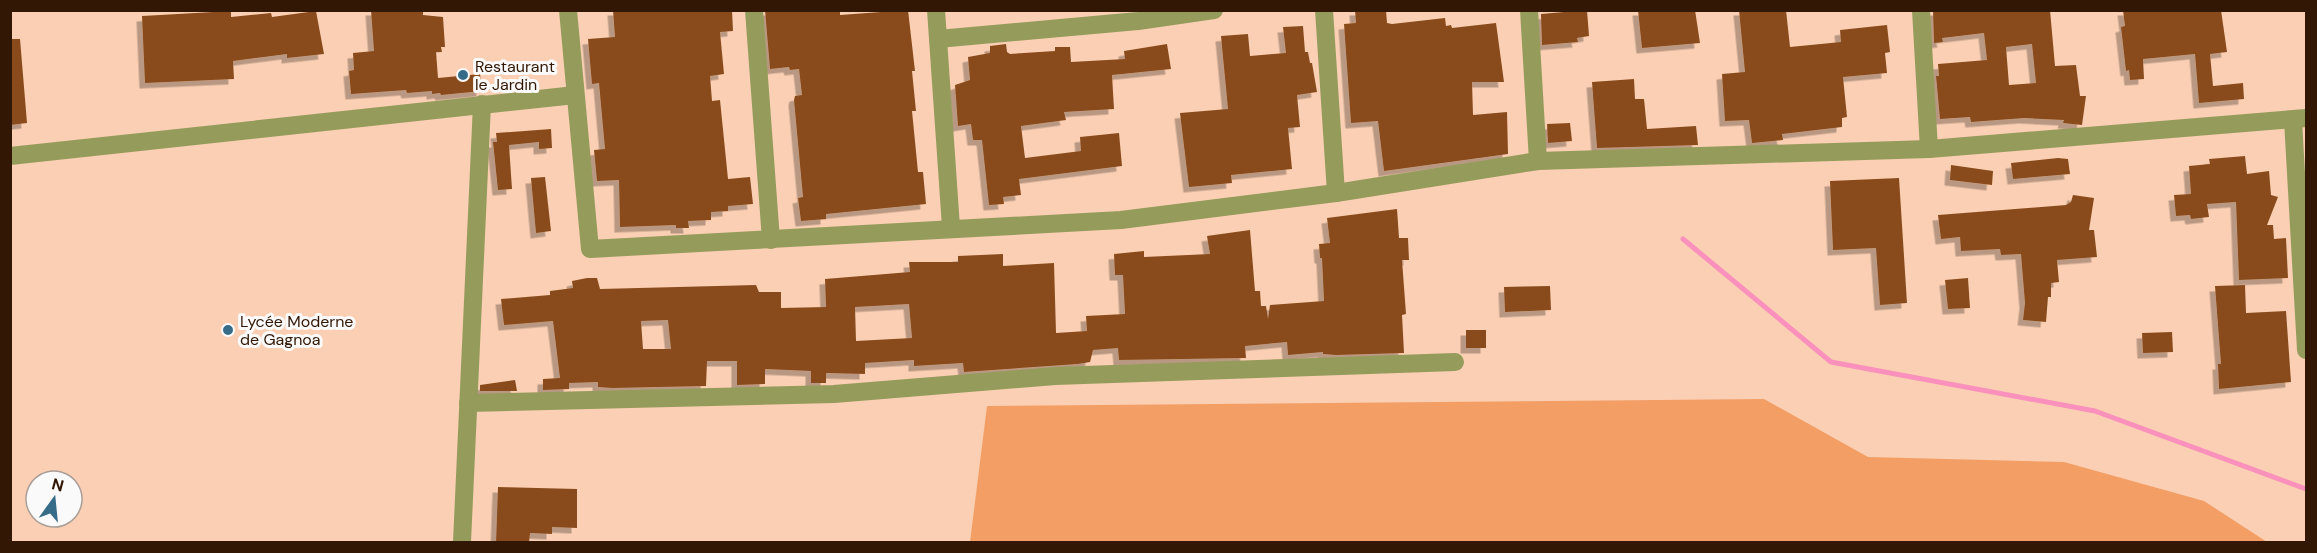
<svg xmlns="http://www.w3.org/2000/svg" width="2317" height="553" font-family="'DM Sans',sans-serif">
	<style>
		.green { fill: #f29e65 }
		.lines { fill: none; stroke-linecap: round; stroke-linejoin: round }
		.stream { stroke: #fa90bc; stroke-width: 5 }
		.building { fill: #8a4c1c; fill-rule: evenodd; filter: url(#shadow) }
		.minor { stroke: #959c5b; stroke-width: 18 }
		.poi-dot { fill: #376c88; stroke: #fafafa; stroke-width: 2 }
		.labels { text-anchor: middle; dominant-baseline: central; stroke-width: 6; stroke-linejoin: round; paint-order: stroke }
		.poi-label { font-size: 16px; fill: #311704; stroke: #fafafa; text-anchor: start }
	</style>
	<defs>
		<filter id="shadow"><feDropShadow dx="-5.5" dy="5.5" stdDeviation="0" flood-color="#0004"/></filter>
	</defs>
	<rect width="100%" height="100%" fill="#fbcfb3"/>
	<path class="green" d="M1764,399l104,58 196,5 140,39 63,41h-1297l17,-136z"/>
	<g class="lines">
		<path class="stream" d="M1683,239l148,123 264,49 211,78"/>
	</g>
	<g class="building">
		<path d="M371,10h52v5l20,2 2,30h-4l1,5h-6l2,26 42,-4 2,17 -41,4 -1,-2 -8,1v-3l-25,2 -1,-3 -55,4 -2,-23 5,-1 -1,-17 21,-2z"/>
		<path d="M613,10h119l1,21 -13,1 4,42 -14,2 2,25 8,-1 8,79 22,-2 3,27 -25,2v5l-17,1v8l-23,1 1,7h-13v-3l-56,2 -1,-47 -22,1 -3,-31 11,-1 -6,-66 -7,1 -4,-45 27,-2z"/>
		<path d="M765,10h75v5l68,-5 7,61h-3l4,40h-4l6,61h5l3,32 -100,10v5l-25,2 -3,-23 5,-1 -9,-97 1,-4 7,-1 -3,-26 -9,1 -1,-3 -19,2z"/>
		<path d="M1355,10h31l1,13 5,1 53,-6 1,8 5,-1 1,3 44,-5 8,59h-32l1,33 34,-3 1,42 -124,17 -6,-50 -27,2 -7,-99 12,-1z"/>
		<path d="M1587,10l2,26 -12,2 1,4 -36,3 -1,-31z"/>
		<path d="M1638,10h57l5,33 -58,5z"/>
		<path d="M1739,10h47l4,37 51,-5 -1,-12 47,-5 3,27 -5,1 2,20 -44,4 4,40 -5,1v9l-60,7 1,6 -31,3 -3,-23 -24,1 -3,-47 23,-2z"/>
		<path d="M1933,10h117l5,56 21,-1 4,31h6l-4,29 -19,-2 1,-3 -40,-2 -53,4 -1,-5 -30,2 -4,-43h3l-1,-12 49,-4 -3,-27 -42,5 1,4 -9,1zM2032,44l4,39 -27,2 -3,-38z"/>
		<path d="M2123,10h98l6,42 -17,2 3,32 30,-3 1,16 -45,4 -4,-49 -52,5 1,20 -14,1 -1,-10 -3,1 -5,-44 4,-1z"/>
		<path d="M231,11v6l40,-4 1,4 44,-6 8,43 -37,4v-4l-54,7 1,18 -89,4 -3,-67z"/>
		<path d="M1303,26l2,26h3l2,11h2l5,29 -20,3 3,32 -12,1 4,41 -61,6 1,8 -43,4 -9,-74 48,-4 -7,-73 27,-2 2,22 36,-3 -3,-26z"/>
		<path d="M10,39h10l7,84 -17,2z"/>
		<path d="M1006,44l1,8 3,2 45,-3v-4h15l1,15 54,-3 -1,-8 43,-7 4,25 -59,6 2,34 -50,3 2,8 -45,6 4,32 56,-7 -1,-14 39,-4 3,33 -103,13 2,16 -18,2 1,7 -15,1 -7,-65h-9l-2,-16 -13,2 -3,-41 15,-5 -2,-23 22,-4v-7z"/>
		<path d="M1634,79l1,20h9l3,30 49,-3 2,19 -101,3 -5,-66z"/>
		<path d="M1570,123l2,18 -24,2 -1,-19z"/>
		<path d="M551,129l1,19 -13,1v-7l-30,3 3,44 -14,1 -5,-48h4l-1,-9z"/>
		<path d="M2245,156l2,18 22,-3 2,24 7,2 -11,28h6l1,14 12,-1 2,40 -49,2 -3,-78 -29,2 2,13 -18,2 -1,-4 -14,1 -2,-21 17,-1 -2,-28 21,-2 -1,-5z"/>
		<path d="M2058,158l10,1 2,15 -57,5 -2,-16z"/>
		<path d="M1951,165l42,6 -1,14 -42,-5z"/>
		<path d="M545,177l6,54 -15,2 -5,-55z"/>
		<path d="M1899,178l8,125 -27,2 -4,-57 -43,2 -3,-69z"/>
		<path d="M2073,195l21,3 -5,32h5l3,27 -40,3 2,22 -8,1v14h-3l-2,25 -23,-2 2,-17 -4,-49 -20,1 -1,-6 -39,2 -1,-14 -19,2 -3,-24 128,-10 5,-3z"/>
		<path d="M1397,209l2,29h9l1,22h-7l4,54 -4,1 2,38 -68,2 -13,-1v-2l-35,3 -1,-13 -42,4 1,12 -127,2 -1,-12 -25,2 -3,12 -12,2 -114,8 -1,-9 -49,3v-6l-49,3v11l-39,-1v10h-15v-12l-46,-2v15l-28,1v-24h-30l-1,25 -94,2 -14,-1v-5l-29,1v6l-26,1v-11l17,-1 -7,-57 -49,4 -3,-26 49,-4v-4l23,-3 -1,-7 15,-3h10l3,11 156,-4 3,7h22v16l45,-1 -1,-28 85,-7 -1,-10h49v-6l45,-2v12l51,-3 2,70 31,-2 -1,-15 39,-2 -2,-39h-8l-1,-21 30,-3v6l66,-3 -3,-18 43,-6 5,61h5l1,15h5l2,13 2,-14 54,-4 -2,-43h-2l-1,-14 11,-1 -3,-25zM909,304l3,34 -56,3 -1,-34zM668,320l3,29h-28l-2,-28z"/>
		<path d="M1968,278l2,30 -22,1 -3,-29z"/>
		<path d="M2245,285l1,28 40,-2 5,71 -72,7 -1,-25h3l-6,-78z"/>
		<path d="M1550,286l1,24 -46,2 -1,-25z"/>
		<rect x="1466" y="330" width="20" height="18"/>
		<path d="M2172,332l1,20 -30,1 -1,-20z"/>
		<path d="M515,380l2,11h-37v-6z"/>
		<path d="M498,487l79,2v39l-25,-1v7l-22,-1 -1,10h-33z"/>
	</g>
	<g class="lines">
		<g class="minor">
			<path d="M568,10l22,239 531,-29 215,-27 202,-32 391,-12 377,-31"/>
			<path d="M754,10l17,230"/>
			<path d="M936,10l15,217"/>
			<path d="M1324,10l12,183"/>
			<path d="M1529,10l9,151"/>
			<path d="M1921,10l8,139"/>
			<path d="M938,39l200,-18 76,-11"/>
			<path d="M2293,120l13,230"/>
			<path d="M10,156l565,-61"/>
			<path d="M468,403l366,-9 221,-18 400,-14"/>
			<path d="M462,542l20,-438"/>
		</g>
	</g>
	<g class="poi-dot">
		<circle cx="463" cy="75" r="6"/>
		<circle cx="228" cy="330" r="6"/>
	</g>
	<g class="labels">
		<g class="poi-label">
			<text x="475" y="66">Restaurant<tspan x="475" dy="18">le Jardin</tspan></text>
			<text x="240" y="321">Lycée Moderne<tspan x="240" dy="18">de Gagnoa</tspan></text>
		</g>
	</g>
	<rect width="2317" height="553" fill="none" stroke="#311704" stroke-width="24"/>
	<g transform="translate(54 499) rotate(15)"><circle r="28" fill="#fafafa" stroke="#aa9f98" stroke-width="1.5"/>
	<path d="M0-4.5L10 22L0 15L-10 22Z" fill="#376c88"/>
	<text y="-9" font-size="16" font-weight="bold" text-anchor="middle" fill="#311704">N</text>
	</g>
</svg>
